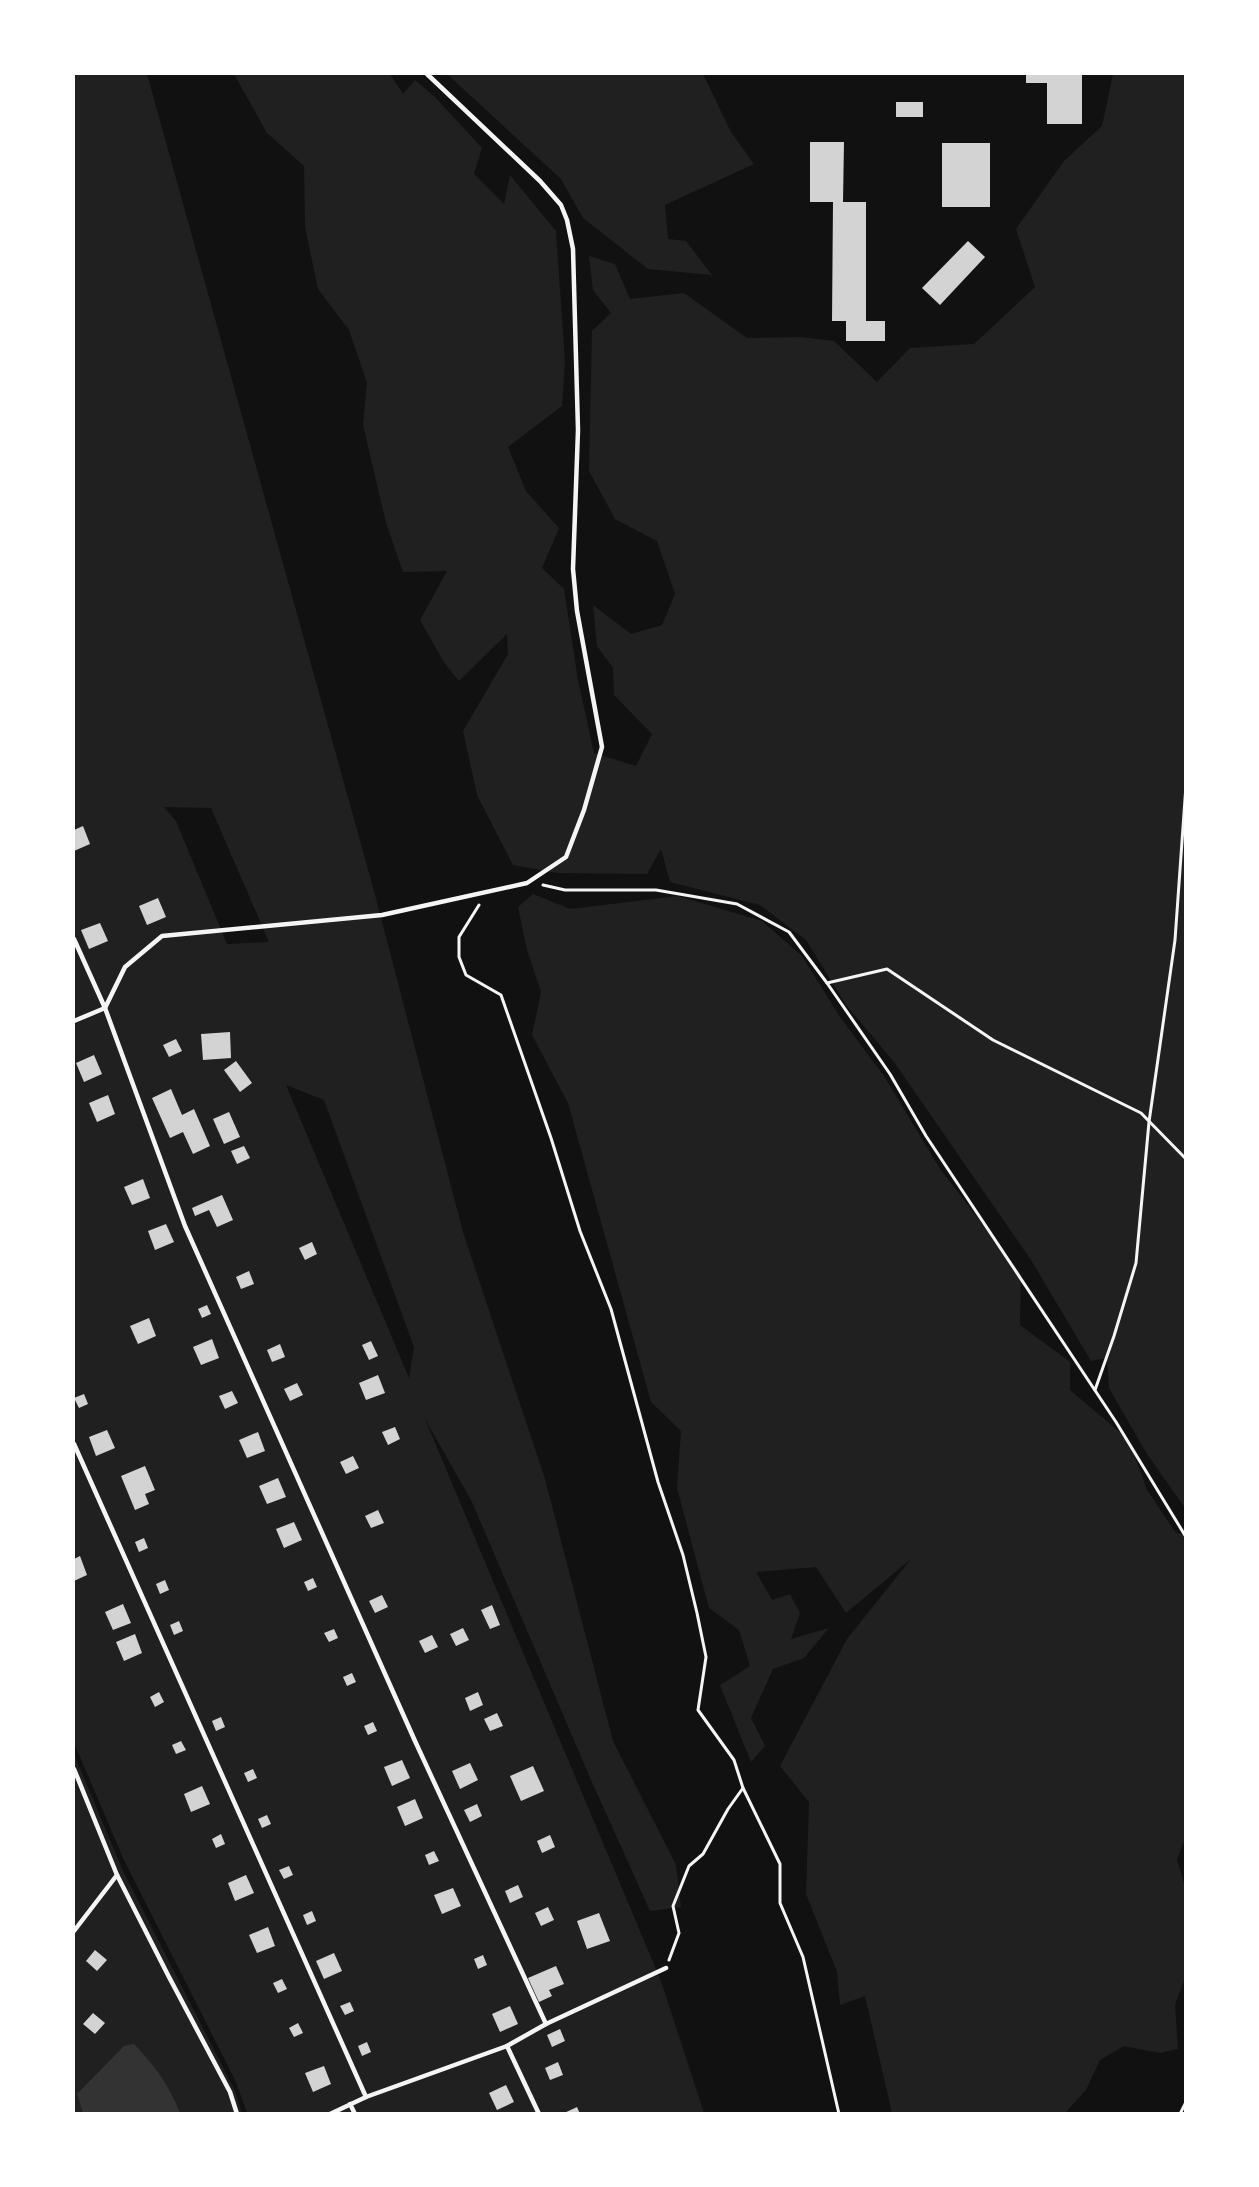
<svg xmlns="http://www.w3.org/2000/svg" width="1259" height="2187" font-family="'Fira Sans Condensed',sans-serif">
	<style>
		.green { fill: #202020; fill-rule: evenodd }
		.water { fill: #333 }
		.building { fill: #d3d3d3 }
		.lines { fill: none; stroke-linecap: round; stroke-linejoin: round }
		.path { stroke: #f5f5f5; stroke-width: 3 }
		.service { stroke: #f5f5f5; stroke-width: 4.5 }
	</style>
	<rect width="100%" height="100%" fill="#111"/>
	<g class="green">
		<path d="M74,74h73l227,817 89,341 82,247 68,262 63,124 5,42 -31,4 -59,-131 -119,-278 -47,-83 236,562 43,132h-457l-11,-31 -112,-222 -50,-117zM164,807l47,1 58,134 -42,2 -51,-123zM286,1085l38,15 90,247 -5,31z"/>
		<path d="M234,74h156l13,20 12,-14 20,17 47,51 -8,26 30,30 6,-29 46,56 9,131 -3,44 -54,41 18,44 33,37 -17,40 22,21 14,91 16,73 42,13 16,-32 -38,-39 -1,-27 -16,-22 -4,-41 38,29 31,-9 13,-31 -18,-53 -42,-22 -26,-48 3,-140 19,-18 -18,-23 -4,-34 26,8 15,35 54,-6 63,45 54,-1 33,4 43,41 33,-34 64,-4 61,-57 -19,-58 48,-68 38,-35 11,-52h72v1434l-38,-54 -38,-66 -2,-30 -16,3 -60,-101 -137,-198 -48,-57 -40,-65 -46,-35 -90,-23 -9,-33 -14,25 -90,-1 -44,-8 -36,-70 -14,-64 45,-77 -1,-20 -48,47 -14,-17 -25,-44 27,-49 -44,1 -17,-49 -23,-98 4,-42 -18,-53 -31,-41 -13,-62 -1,-61 -37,-33z"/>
		<path d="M447,74h256l28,58 23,32 -89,41 3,34 18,2 26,34 -64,-6 -65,-51 -22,-39z"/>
		<path d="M533,894l37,15 108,-13 84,25 40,35 38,61 44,59 56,93 81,105 -1,51 50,37v28l59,50 18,50 29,43 9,1 1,303 -9,22 8,28 1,88 -11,30 3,44 -18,4 -36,-7 -24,14 -14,30 -21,23h-173l-27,-117 -25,9 -3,-33 -31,-78 3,-92 -29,-36 67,-127 64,-80 -65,54 -30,-46 -60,5 16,28 18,-6 10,19 -9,26 38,-11 -25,30 -31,11 -22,49 14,28 -14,16 -31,-77 30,-19 -11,-36 -30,-22 -32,-120 4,-57 -30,-29 -83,-299 -36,-68 9,-43 -14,-42 -9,-43z"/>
		<path d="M74,1754l49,117 112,220 7,22h-168z"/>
	</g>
	<path class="water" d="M134,2044c21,22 35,41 46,69h-97l-6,-19 47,-48z"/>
	<g class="building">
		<path d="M1026,74h56v50h-35v-41h-21z"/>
		<rect x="896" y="102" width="27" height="15"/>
		<path d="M810,142h34l-1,60h23v119h19v20h-39v-20h-14l1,-119h-23z"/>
		<rect x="942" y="143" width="48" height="64"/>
		<path d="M968,241l17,16 -45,48 -18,-17z"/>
		<path d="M83,826l7,18 -16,7v-21z"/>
		<path d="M158,898l8,19 -19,8 -8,-19z"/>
		<path d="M100,923l8,18 -19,8 -8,-19z"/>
		<path d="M230,1032l1,26 -28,2 -2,-26z"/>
		<path d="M176,1039l6,12 -13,6 -6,-12z"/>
		<path d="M94,1055l8,19 -18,8 -8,-19z"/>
		<path d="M236,1061l16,22 -12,9 -16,-22z"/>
		<path d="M171,1089l11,26 12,-6 16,37 -17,8 -10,-22 -13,6 -18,-40z"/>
		<path d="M108,1095l7,19 -18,8 -8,-19z"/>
		<path d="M229,1112l11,25 -16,7 -11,-25z"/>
		<path d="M244,1146l6,12 -13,6 -6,-13z"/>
		<path d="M143,1179l7,19 -18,7 -8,-18z"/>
		<path d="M222,1195l11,25 -16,7 -8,-17 -14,6 -3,-8z"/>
		<path d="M166,1224l8,18 -19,8 -7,-19z"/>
		<path d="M312,1242l5,12 -12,6 -6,-12z"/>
		<path d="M249,1271l5,13 -13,5 -5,-12z"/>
		<path d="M207,1305l4,9 -9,4 -4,-9z"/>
		<path d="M149,1318l7,18 -18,8 -8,-18z"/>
		<path d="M212,1339l7,19 -18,7 -8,-18z"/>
		<path d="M371,1341l7,15 -9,4 -7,-15z"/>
		<path d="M280,1344l5,13 -13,5 -5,-12z"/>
		<path d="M378,1375l7,18 -19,7 -7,-17z"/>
		<path d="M297,1383l6,12 -13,6 -6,-12z"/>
		<path d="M232,1391l6,12 -13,6 -6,-13z"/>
		<path d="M84,1394l4,10 -9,4 -5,-10z"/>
		<path d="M395,1427l5,12 -12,6 -6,-13z"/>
		<path d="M107,1430l8,18 -19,8 -7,-19z"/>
		<path d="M258,1432l7,19 -18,7 -8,-18z"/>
		<path d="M353,1456l6,12 -13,6 -6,-12z"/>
		<path d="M145,1466l10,24 -10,4 4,10 -14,6 -14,-34z"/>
		<path d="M278,1478l8,19 -19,7 -8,-18z"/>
		<path d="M378,1510l6,13 -13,5 -6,-12z"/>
		<path d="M294,1522l8,18 -18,8 -8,-19z"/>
		<path d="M144,1538l4,10 -9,4 -4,-10z"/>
		<path d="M80,1556l7,19 -13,6v-22z"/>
		<path d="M313,1578l4,9 -9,4 -4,-9z"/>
		<path d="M165,1580l4,10 -9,4 -4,-10z"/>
		<path d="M382,1595l6,12 -13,6 -6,-12z"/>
		<path d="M123,1604l8,19 -18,7 -8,-18z"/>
		<path d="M492,1605l8,20 -10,4 -9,-19z"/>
		<path d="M179,1621l4,10 -9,4 -4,-10z"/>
		<path d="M463,1628l6,12 -13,6 -6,-12z"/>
		<path d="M334,1629l4,9 -9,4 -5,-9z"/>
		<path d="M135,1634l7,19 -18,8 -8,-19z"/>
		<path d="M432,1635l6,12 -13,6 -6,-12z"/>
		<path d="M352,1673l4,9 -9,4 -4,-9z"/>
		<path d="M159,1692l5,10 -9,5 -5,-10z"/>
		<path d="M478,1692l5,13 -13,6 -5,-13z"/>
		<path d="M497,1713l6,13 -13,5 -6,-12z"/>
		<path d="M221,1717l4,10 -9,4 -4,-10z"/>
		<path d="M373,1722l4,9 -9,4 -4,-9z"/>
		<path d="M181,1741l5,9 -10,4 -4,-9z"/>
		<path d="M402,1760l8,18 -18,8 -8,-19z"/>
		<path d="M470,1763l8,17 -18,9 -8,-18z"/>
		<path d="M533,1766l11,25 -23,10 -11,-25z"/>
		<path d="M253,1769l4,9 -9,4 -4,-9z"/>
		<path d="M202,1786l8,18 -19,8 -7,-18z"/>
		<path d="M415,1799l8,19 -18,8 -8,-19z"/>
		<path d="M477,1804l5,12 -12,6 -6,-12z"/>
		<path d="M267,1815l4,9 -9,4 -4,-9z"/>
		<path d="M221,1834l4,10 -9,4 -4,-9z"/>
		<path d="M550,1835l5,12 -13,6 -5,-12z"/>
		<path d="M434,1851l5,10 -10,4 -4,-10z"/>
		<path d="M289,1866l4,9 -9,4 -5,-9z"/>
		<path d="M246,1875l8,18 -19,8 -7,-18z"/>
		<path d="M518,1885l5,12 -13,6 -5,-12z"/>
		<path d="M453,1888l8,18 -19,8 -8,-19z"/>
		<path d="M548,1907l6,13 -13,6 -6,-13z"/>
		<path d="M312,1911l4,10 -9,4 -4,-10z"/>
		<path d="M599,1913l11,28 -23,8 -10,-28z"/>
		<path d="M268,1927l7,19 -18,7 -8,-18z"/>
		<path d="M95,1950l12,10 -10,11 -11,-10z"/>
		<path d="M334,1953l8,18 -18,8 -8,-18z"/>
		<path d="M483,1955l4,10 -9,4 -4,-10z"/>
		<path d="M556,1966l8,18 -15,6 3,6 -13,6 -11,-24z"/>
		<path d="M282,1979l5,10 -9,4 -5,-10z"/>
		<path d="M350,2002l4,9 -9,4 -5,-9z"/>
		<path d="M510,2006l8,18 -18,8 -8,-18z"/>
		<path d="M93,2013l12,10 -10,11 -12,-10z"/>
		<path d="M298,2023l5,10 -9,4 -5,-9z"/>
		<path d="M560,2029l5,12 -13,6 -5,-12z"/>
		<path d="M367,2042l4,10 -9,4 -4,-10z"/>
		<path d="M558,2062l5,13 -13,5 -5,-12z"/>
		<path d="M324,2066l7,18 -18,8 -8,-19z"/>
		<path d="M506,2085l8,17 -17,8 -8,-17z"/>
		<path d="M577,2107l3,7h-18z"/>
	</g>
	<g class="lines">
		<g class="path">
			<path d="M543,885l22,5h91l81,14 52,28 38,51 63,91 36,62 190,286 70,115"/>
			<path d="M479,905l-20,32v20l7,18 35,20 50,143 29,93 31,78 47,173 25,73 14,58 9,44 -8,53 36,50 9,28 -15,21 -25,45 -14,12 -16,40 6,27 -10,27"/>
			<path d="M827,983l60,-14 106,71 148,73 45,46"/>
			<path d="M1095,1390l19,-54 22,-73 13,-141 26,-182 11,-155"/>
			<path d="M743,1788l37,76v39l23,54 36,157"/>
			<path d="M1180,2114l6,-12"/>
		</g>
		<g class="service">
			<path d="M427,74l113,107 21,24 6,15 6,29 5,181 -5,139 4,42 25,136 -18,63 -18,47 -39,26 -145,32 -220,21 -37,31 -20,41 80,218 230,515 131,283"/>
			<path d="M74,939l31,69 -31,13"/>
			<path d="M74,1444l292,653"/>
			<path d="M74,1769l43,106 52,102 61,115 7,22"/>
			<path d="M74,1931l43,-56"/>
			<path d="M507,2046l32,68"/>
			<path d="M350,2104l5,10"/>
			<path d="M330,2114l36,-17 141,-51 39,-22 120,-56"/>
		</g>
	</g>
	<rect width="1259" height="2187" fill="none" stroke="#ffffff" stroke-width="150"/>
</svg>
